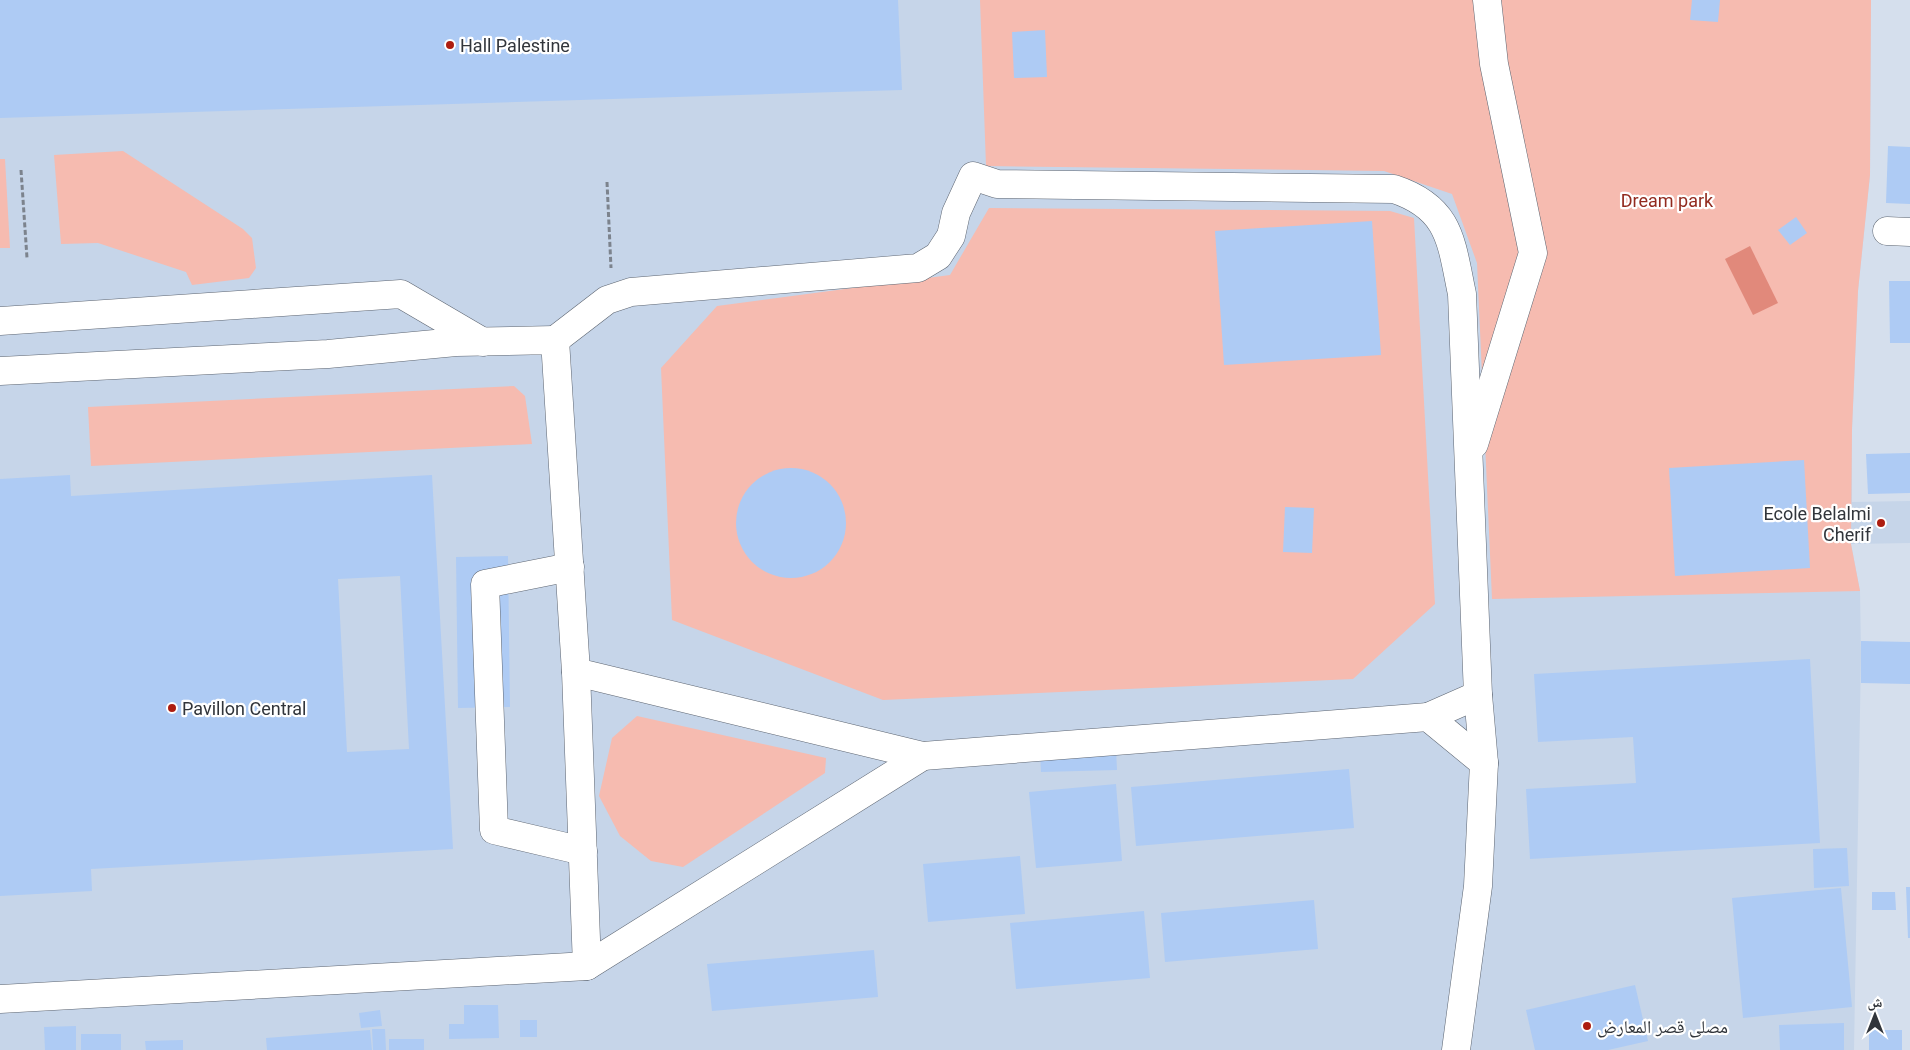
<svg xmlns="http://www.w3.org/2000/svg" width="1910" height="1050" font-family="Roboto,'Noto Naskh Arabic',sans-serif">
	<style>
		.built { fill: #c6d5e9 }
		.green { fill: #f6bbb0 }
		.water { fill: #e1897b }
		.building { fill: #aecbf4; fill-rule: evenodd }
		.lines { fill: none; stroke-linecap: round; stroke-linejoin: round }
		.minor-casing { stroke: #5d6571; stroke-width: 29 }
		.path { stroke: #7c838d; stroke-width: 3; stroke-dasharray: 5 2.5; stroke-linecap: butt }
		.minor { stroke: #fff; stroke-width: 28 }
		.poi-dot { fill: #ad1d10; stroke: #fff; stroke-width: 2 }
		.labels { text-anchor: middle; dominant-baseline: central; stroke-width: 4.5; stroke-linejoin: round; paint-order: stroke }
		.poi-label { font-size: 18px; fill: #31353b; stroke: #fff; text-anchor: start }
		.park-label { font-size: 18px; fill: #922b1f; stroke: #fff }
	</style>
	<rect width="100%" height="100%" fill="#d5dfed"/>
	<path class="built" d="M0,0h1871l-1,175 -12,116 -6,138v73l58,-1v42l-59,1 9,47 1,64 -7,395h-1854z"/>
	<g class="green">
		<path d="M980,0h891l-1,175 -12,116 -6,138 -1,115 9,47 -368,8 -15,-336 -25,-69 -68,-23 -398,-5z"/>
		<path d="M123,151l120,78 9,9 4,30 -7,10 -57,7 -6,-13 -88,-29 -37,1 -7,-89z"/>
		<path d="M0,159h5l5,89h-10z"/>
		<path d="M989,208l401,3 24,7 21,386 -82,75 -470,21 -211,-80 -11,-252 56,-62 233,-31z"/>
		<path d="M514,386l11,10 7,48 -441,22 -3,-59z"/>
		<path d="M637,716l189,42 -1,15 -142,94 -32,-6 -31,-25 -21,-40 13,-58z"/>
	</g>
	<path class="water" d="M1750,246l28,57 -25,12 -28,-56z"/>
	<g class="building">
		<path d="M0,0h898l4,90 -902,28z"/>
		<path d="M1692,0h28l-2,22 -28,-2z"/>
		<path d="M1045,30l2,47 -33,1 -2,-46z"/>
		<path d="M1888,146l22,1v57l-24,-1z"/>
		<path d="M1796,217l11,16 -17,12 -12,-15z"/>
		<path d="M1372,221l9,134 -157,10 -9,-134z"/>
		<path d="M1889,281h21v62h-20z"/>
		<path d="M1910,453v40l-42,1 -2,-40z"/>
		<path d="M1804,460l6,108 -135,8 -6,-108z"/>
		<circle cx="791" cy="523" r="55"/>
		<path d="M70,475l1,21 361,-21 21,374 -362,20 1,22 -92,5v-417zM400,576l9,173 -62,3 -9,-173z"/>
		<path d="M1285,507l29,1 -2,45 -29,-1z"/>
		<path d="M508,556l2,151 -52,1 -2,-151z"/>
		<path d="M1861,641l49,1v42l-49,-1z"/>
		<path d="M1810,659l10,184 -290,16 -4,-70 110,-6 -3,-46 -95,5 -4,-68z"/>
		<path d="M1116,749l1,21 -76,2 -1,-20z"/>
		<path d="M1349,769l5,59 -218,18 -5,-59z"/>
		<path d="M1116,784l6,77 -86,7 -7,-76z"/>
		<path d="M1847,848l2,38 -35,2 -1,-39z"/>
		<path d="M1020,856l5,58 -97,8 -5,-58z"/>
		<path d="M1906,887h4v51h-2z"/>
		<path d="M1841,888l11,119 -109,11 -11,-120z"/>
		<path d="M1872,892h23l1,18h-24z"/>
		<path d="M1314,900l4,49 -153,13 -4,-49z"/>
		<path d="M1144,911l6,67 -134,11 -6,-66z"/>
		<path d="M874,950l4,47 -166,14 -5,-47z"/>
		<path d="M1635,985l13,56 -40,9h-73l-9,-40z"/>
		<path d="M464,1005h34l1,33 -50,1v-15h15z"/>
		<path d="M380,1010l2,16 -21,2 -2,-15z"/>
		<rect x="520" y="1020" width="17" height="17"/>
		<path d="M1844,1023v27h-64l-1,-25z"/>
		<path d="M76,1026v24h-31l-1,-23z"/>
		<path d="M372,1029h13l1,21h-13z"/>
		<path d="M370,1030l2,20h-105l-1,-12z"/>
		<rect x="1869" y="1030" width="33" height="20"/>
		<rect x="81" y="1034" width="40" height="16"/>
		<rect x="389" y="1039" width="35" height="11"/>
		<path d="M183,1040v10h-37l-1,-9z"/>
	</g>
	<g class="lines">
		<defs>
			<g id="minor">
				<path d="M1887,231l23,1"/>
				<path d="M0,321l401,-27 82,48"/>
				<path d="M555,340l52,-40 24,-8 287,-24 20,-12 13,-20 5,-23 17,-37 24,8 397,5c57,19 57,53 68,105l16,401 6,68"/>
				<path d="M0,371l328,-17 128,-12 99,-2 21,332 347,84 505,-39 56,46 -6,123 -22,164"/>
				<path d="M1474,444l59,-191 -39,-189 -7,-64"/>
				<path d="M570,567l-85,17 9,246 89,21"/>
				<path d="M576,672l11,294"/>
				<path d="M1428,717l50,-22"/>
				<path d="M0,999l587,-33 336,-210"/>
			</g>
		</defs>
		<use href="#minor" class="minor-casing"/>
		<g class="path">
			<path d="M21,170l6,88"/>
			<path d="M607,182l4,86"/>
		</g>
		<use href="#minor" class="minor"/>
	</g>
	<g class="poi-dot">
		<circle cx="450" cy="45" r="5"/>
		<circle cx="1881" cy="523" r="5"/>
		<circle cx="172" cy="708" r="5"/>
		<circle cx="1587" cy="1026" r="5"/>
	</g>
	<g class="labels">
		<g class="poi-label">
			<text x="460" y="45">Hall Palestine</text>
			<text x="1871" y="513" text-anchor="end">Ecole Belalmi<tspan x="1871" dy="21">Cherif</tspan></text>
			<text x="182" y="708">Pavillon Central</text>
			<text x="1597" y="1026">مصلى قصر المعارض</text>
		</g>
		<g class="park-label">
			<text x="1667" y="200">Dream park</text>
		</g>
	</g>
	<g transform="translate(1875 1015)" stroke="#ffffff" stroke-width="4" paint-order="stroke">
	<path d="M0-4L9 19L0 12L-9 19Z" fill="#31353b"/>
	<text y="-8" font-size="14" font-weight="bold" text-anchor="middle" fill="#31353b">ش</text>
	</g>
</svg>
